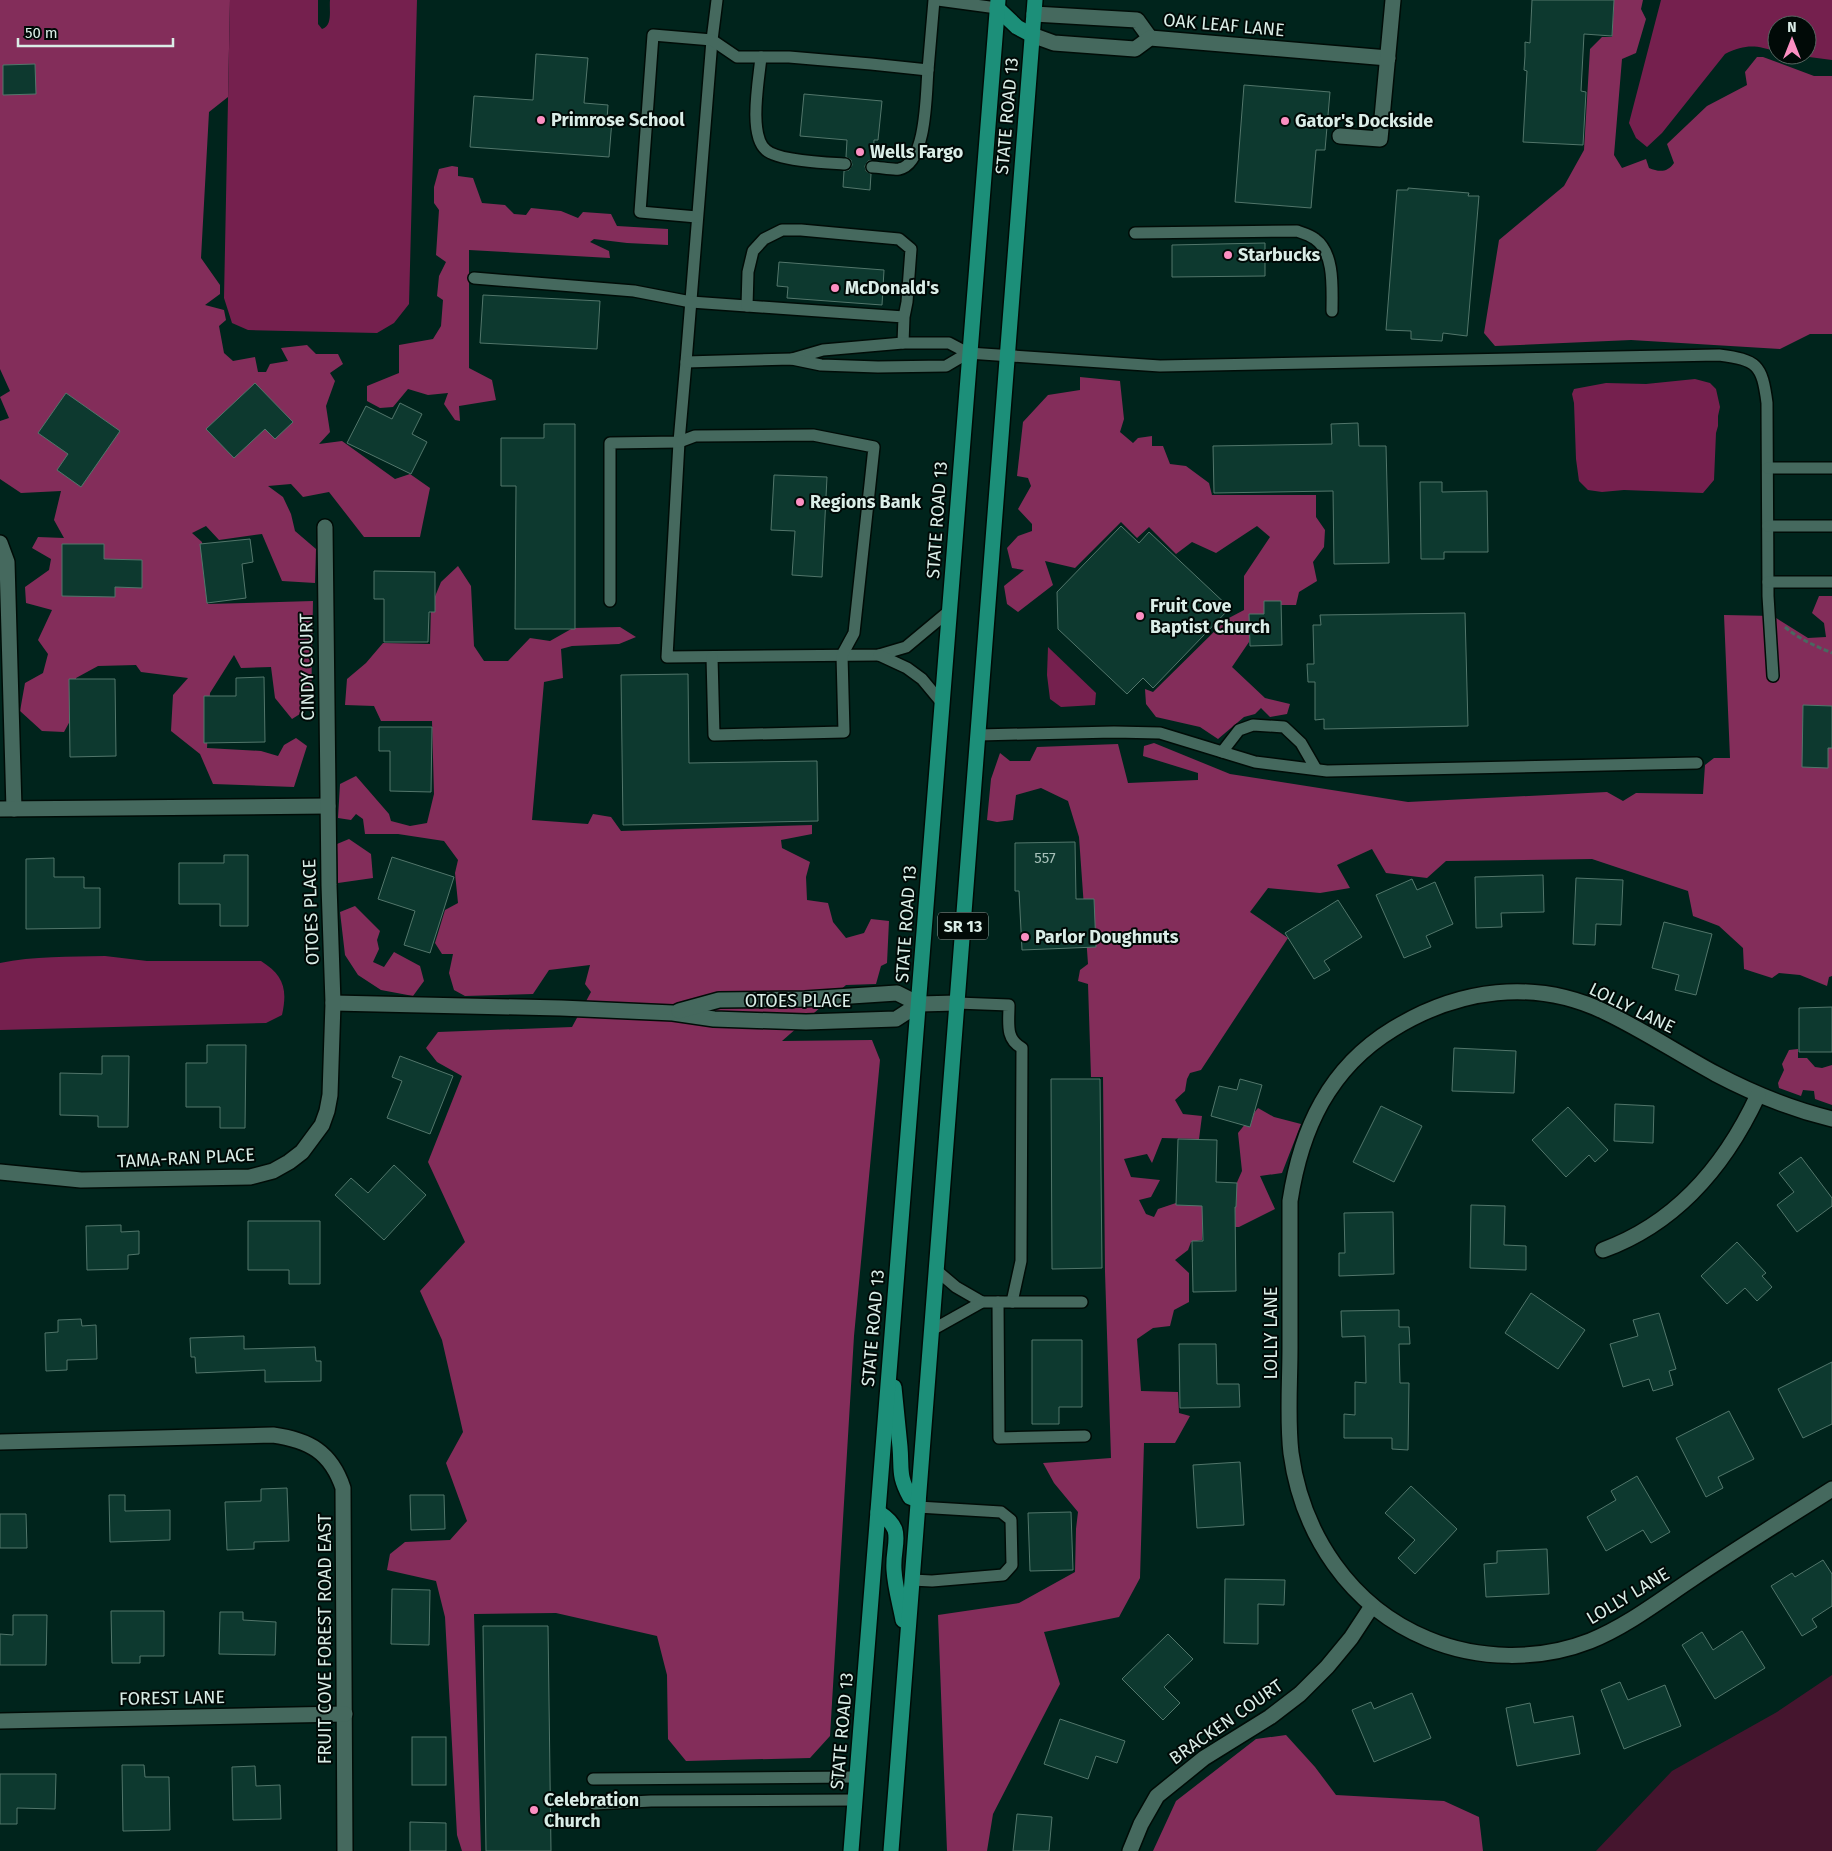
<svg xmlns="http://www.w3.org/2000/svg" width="1832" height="1851" font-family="'Fira Sans',sans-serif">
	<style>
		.green { fill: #45152e }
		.forest { fill: #832d5a }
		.water { fill: #75204e }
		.building { fill: #0d392f; stroke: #52766b }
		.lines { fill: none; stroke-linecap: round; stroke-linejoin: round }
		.service-casing { stroke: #000c07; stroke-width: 14 }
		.minor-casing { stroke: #000c07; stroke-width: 18 }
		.primary-casing { stroke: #000c07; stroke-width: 18 }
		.path { stroke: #496860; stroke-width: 3; stroke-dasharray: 5 2.5; stroke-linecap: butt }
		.service { stroke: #45695e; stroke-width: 11 }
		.minor { stroke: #45695e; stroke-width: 15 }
		.primary { stroke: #1c8f79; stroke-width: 15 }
		.poi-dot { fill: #fc8fc2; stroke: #010a07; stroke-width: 2 }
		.labels { text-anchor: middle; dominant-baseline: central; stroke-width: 4; stroke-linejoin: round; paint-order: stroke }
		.number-label { font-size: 15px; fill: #a7c0b9 }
		.shield { fill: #010a07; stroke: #99a9a4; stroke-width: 1 }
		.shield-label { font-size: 16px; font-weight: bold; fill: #daede7 }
		.street-label { font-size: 18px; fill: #daede7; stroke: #010a07 }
		.poi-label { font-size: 18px; font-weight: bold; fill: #daede7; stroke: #010a07; text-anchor: start }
	</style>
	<rect width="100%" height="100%" fill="#00241c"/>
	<path class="green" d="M1832,1675v176h-236l76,-80 105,-59z"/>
	<g class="forest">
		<path d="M0,0h230l-2,97 -19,15 -8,146 19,27v9l-15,11 19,5 2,10 -7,6 5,27 9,8 22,-4 3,15h8l4,-8 18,-3 -7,-13 26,-3 9,9h22l5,10 -13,9 5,8 -9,25 4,26 -11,12 23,-3 53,38 15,-5 20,14 -10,49h-56l-35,-45 -26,5 -12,-13 -23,2 15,11 8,17 4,17 21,18 -1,34 -33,-2 -20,-47 -43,6 -13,-14 -14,7 10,9 6,62 105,-3 -2,106 -19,12 -17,-21 -4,-31 -30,1 -7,-13 -24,38 -3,55 54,3 17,5 6,-11 12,-7 11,8 -13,41 -81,-3 -13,-30 -29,-23 2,-36 15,-17 -47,-6 -5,-7 -38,1 -22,12v32h-7l1,11 -6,11 -22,-1 -22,-20 5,-28 18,-10 5,-19 -10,-14 14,-30 -26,-7 -1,-16 24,-17 2,-11 -19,-11 6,-11 26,1 -10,-18 7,-29 -40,2 -21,-14v-58l9,-3 -9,-21 10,-6 -10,-22z"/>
		<path d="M1614,0h29l-2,9 5,10 -10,34 -14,6 -8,96 8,13 24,-9 3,9c10,4 18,5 25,-5l-7,-19 40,-38 40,-21 -2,-13 12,-15h6l51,19h18v258h-22l-30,15 -149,-9 -136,6 -11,-13 15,-93 65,-54 20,-36 6,-101 12,-12h10z"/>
		<path d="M452,166l6,1v9l15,2 9,25 23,2 9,9 12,1 5,-7 30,3 17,7 5,-6 28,2 6,12 51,3v16l-41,-2 -33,-4 -4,3 19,9 1,7 -141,-8v118l23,12 4,20 -37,6 1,15 -5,-1 -11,-16 4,-11 -20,2 -20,-6 -15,18 -13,1 -13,-7v-15l32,-13v-28l34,-6 8,-13 2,-26 -6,-4 2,-20 7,-14 -10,-7 3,-45 -5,-7v-16l5,-18z"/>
		<path d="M1080,377l40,4 4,38 -4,13 13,11 5,-5 14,-2v10h11l7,18 16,2 23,17 3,12h104v22l9,13 -1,17 -11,15 4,19 -18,11 -3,13h-21l-7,14 -19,4v19l-17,25 33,31 25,6 -3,10 -17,3 -9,-9 -6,6 -11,3 -26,22 -18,-12 -44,-10 -10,-13 -1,-15 8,3 74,-73 17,-9v-34l26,-39 -13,-11 -41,27 -24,-11 -16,12 -27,-27 -12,11 -16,-16 -46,46 -30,-7 8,24 -35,27 -11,-8 -3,-18 20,-16 -12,-2 -5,-20 11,-12 14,-5v-7l-14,-15 13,-23 -3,-8 -11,-2 6,-54 25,-27 32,-5z"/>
		<path d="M458,566l13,20 3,60 10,15h24l22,-23 20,3 23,-13 47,-1 16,10 -17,7 -47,2 -11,3 2,29 -19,4 -12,138 56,4 5,-10 18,3 10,14 191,-6v9l-31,6 1,8 28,14 -4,15 1,23 21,3 5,19 13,16 18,-5 7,-14 18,2 -2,42 -6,3 -5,18 -30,1 -64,56 90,-1 8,20 -26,276 -24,400 -20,22 -124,3 -18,-22 -1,-64 -10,-39 -101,-23 -82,1 7,237h-19l-5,-16 -12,-218 -9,-36 -49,-11 3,-16 15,-12 45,-2 17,-19 -21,-58 17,-31 -21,-92 -22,-49 45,-49 -37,-80 34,-86 -25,-14 -11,-14 12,-16 134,-5 19,-35 -6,-8 5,-19 -41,5 -16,24 -68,2 -11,-6 -5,-17 4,-19h-11l-7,-11 10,-33 13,-7 -3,-30 3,-13 -14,-19 -46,-7h-33l-2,-15 -7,-5 -5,6 -13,-2 2,-34 16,-8 33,38 2,7 19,5 17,-3 7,-29 -2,-73h-51l-7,-15 -29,-1 2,-26 19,-16 17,-20 47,1 1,-38 10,-24z"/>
		<path d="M1819,596h13v380l-3,1 -2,9 -27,-11 -21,-2 -7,5 -28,-9 -1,-21 -24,-22 -26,-10 -5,-25 -96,-32 -146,2 -19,17 -41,-5 -14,-24 -35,16 13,23 -30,5 -52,-5 -18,24 38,26 -87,132 -11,3 -3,6 -2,12 -10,9 8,14 19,2 -3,23 -37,-1 -10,25 -5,-9 -23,5 7,18 29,3 -9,17 -12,3 7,14 8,3 4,-8 27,-9 49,-11 8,-18 -4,-38 20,-25 16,9 27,7 -19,49 -22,3 15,33 -36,18h-36l-1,13 -11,2 -3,8 -13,10 14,13v29l-15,8 -4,16 -17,2 -16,11 4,52 37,1 1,21 11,3 -15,27h-31l-4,135 -21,39 -75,15 16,52 -67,130 -6,37h-40l-9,-236 81,-12 56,-31 1,-43 2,-17 -24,-29 -11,-20 68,-5 -6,-186 -2,-195h-12l-3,-93 -10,-3 2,-11 8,-6 -9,-127 -11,-36 -27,-13 -25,7 -3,25 -16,2 -10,-2 4,-41 9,-26 10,8h20l7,-14 81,-3 10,39 70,-3v-7l-55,-17 1,-10 10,-3 76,31 178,28 199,-10 16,9 13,-8 67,1 2,-29 9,-7h16l-6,-143 49,1 35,22 18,-1 -2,-14 -12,-10z"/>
		<path d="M349,839l22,15 2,24 -35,5 -1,-39z"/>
		<path d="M355,906l25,25 -3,9 2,9 -6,13 11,5 10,-15 26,14 4,15 -11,15 -32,-6 -23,-15 -13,-20 -5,-43z"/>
		<path d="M1798,1049v9h9l8,9 7,1 10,-3v40l-17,-6 -1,-8 -11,-1 -2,6 -22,-8 -1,-5 6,-13 -2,-6 7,-14z"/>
		<path d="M1286,1735l29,32 21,28 108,6 35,16 4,34h-330l23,-50 80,-62z"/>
	</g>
	<g class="water">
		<path d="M230,0h88v24l4,5c11,-3 7,-19 8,-29h87l-8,304 -15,19 -17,10 -129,-3 -16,-7 -8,-25z"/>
		<path d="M1661,0h171v60l-38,-5h13v-30h-30v27c-21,-7 -31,-8 -52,2l-63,79 -15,14 -11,-9 -7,-15z"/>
		<path d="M1695,379l15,4 6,6 4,18 -2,9v10l-2,7 -2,47 -11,13 -79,-3 -22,2 -14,-2 -9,-9 -3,-22 -2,-56 -2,-9 2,-5 32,-6 40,1z"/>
		<path d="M1048,647l48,46 -1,12 -34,2 -11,-8 -3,-24z"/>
		<path d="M105,956l42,5h114c22,14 27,27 21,54l-16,8 -266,7v-67c33,-7 71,-6 105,-7z"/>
	</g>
	<g class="building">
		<path d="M1532,0h82l-2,36 -28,-2 -3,57 5,1 -3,53 -60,-3 4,-71 -3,-1 1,-14v-14l5,1z"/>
		<path d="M536,54l52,4 -4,45 24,2 -1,15h5l-3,37 -139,-10 4,-51 59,4z"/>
		<path d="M35,64l1,30 -33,1v-30z"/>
		<path d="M1244,85l86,7 -5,58h-9l-5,58 -76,-6z"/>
		<path d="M804,94l78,7 -4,39h-4l-1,20 -5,1 -3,5 1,5 5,3 -1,16 -27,-3 1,-16 5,-1 3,-5 -1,-5 -5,-3 1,-17 -47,-4z"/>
		<path d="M1408,188l61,5 -1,3h11l-12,140 -24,-3 -1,8 -31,-2v-8l-25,-1 11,-140h11z"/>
		<path d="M1265,243v33l-93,1v-32z"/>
		<path d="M779,262l105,8 -2,35 -95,-7 1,-11 -11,-1z"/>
		<path d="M483,295l117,6 -3,48 -117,-6z"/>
		<path d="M255,383l38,39 -18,17 -10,-10 -31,29 -28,-29z"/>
		<path d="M66,393l54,38 -39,56 -24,-17 11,-16 -30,-21z"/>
		<path d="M400,403l22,11 -10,20 15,8 -16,32 -64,-31 19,-37 26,13z"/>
		<path d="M1358,423l1,23h27l3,117 -55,1 -1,-73 -119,2 -1,-47 119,-2 -1,-20z"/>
		<path d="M544,424h31v205h-60l1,-143h-15v-48h43z"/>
		<path d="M774,475l53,2 -5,100 -30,-2 3,-44 -24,-1z"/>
		<path d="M1420,482h22v10l45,-1 1,61h-44v7h-23z"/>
		<path d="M1121,526l18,17 10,-11 81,76 -77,80 -10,-10 -16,16 -69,-65 -1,-37z"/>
		<path d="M250,539l3,23 -11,2 4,34 -39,5 -7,-59z"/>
		<path d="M62,544h42v15l38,1v28l-27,-1v10l-53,-1z"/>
		<path d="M374,571l61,1v40h-6l-1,30h-44v-43h-10z"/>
		<path d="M1264,601h17l1,44 -32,1 -1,-32h15z"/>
		<path d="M1465,613l3,113 -144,3v-10l-9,1v-38h-7l-1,-18h7l-1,-39h8l-1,-10z"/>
		<path d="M688,674l1,89 128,-2 1,60 -195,4 -2,-150z"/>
		<path d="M264,677l1,65 -61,1v-47h32v-18z"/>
		<path d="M69,679h46l1,77 -46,1z"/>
		<path d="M1803,705l29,1v42h-4v20l-26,-1z"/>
		<path d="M379,727h53l-1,65 -41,-1v-40h-11z"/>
		<path d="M1075,842l1,57h18l2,48 -74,3 -3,-59h-4v-48z"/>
		<path d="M224,855h24v71h-28v-22h-41v-41h45z"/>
		<path d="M392,857l62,20 -24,76 -26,-8 11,-34 -37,-12z"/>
		<path d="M54,858v19h30v11h16v40l-74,1v-70z"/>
		<path d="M1543,875l1,37 -43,1 1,14 -26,1 -1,-51z"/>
		<path d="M1576,878l47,2 -2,45 -25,-1 -1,21 -22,-1z"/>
		<path d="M1412,879l5,11 18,-8 18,42 -27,12 5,11 -27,11 -28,-63z"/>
		<path d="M1338,900l24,37 -38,24 6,9 -16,9 -29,-46z"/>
		<path d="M1664,922l48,12 -16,61 -21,-5 4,-15 -27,-7z"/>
		<path d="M1832,1007v45h-33v-44z"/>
		<path d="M207,1045h39l-1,83h-25v-21h-34v-44h21z"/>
		<path d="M1454,1048l62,3 -2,42 -62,-2z"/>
		<path d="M102,1056h27l-1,71h-30v-11l-38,-1v-42l42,1z"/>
		<path d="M400,1056l53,20 -23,58 -43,-16 15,-37 -10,-4z"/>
		<path d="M1051,1079h49l2,189 -50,1z"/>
		<path d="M1240,1079l22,6 -12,42 -39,-11 8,-30 18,4z"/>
		<path d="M1615,1104l39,2 -1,37 -39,-2z"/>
		<path d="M1381,1106l41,20 -28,56 -41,-20z"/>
		<path d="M1568,1107l40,43 -13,12 -6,-7 -23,22 -34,-37z"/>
		<path d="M1178,1139l39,1 -1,42 21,1 -1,24h-1l1,84 -43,1 -1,-51h11l-1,-35 -26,-1z"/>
		<path d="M1801,1157l31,41v8l-35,26 -20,-27 17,-13 -15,-19z"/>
		<path d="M394,1165l32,30 -42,45 -49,-45 16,-17 17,15z"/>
		<path d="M1471,1205l34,1 -1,39 22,1v24l-56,-2z"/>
		<path d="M1393,1212l1,62 -55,2v-23h6l-1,-40z"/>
		<path d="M248,1221h72v63h-31v-14h-41z"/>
		<path d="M121,1225v7l18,-1v23l-11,1v14l-41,1 -1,-44z"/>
		<path d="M1737,1242l29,31 -4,3 10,11 -15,14 -12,-13 -18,16 -26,-28z"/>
		<path d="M1531,1293l54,37 -27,39 -53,-36z"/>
		<path d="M1399,1310v17h10l1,17h-11l1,39h9l-1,67 -16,-1v-11h-48v-24l11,1v-33l11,1 -1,-47 -23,1 -1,-26z"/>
		<path d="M1659,1313l17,56 -7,2 4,14 -20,6 -4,-12 -26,8 -13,-43 28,-8 -5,-16z"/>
		<path d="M81,1319l1,7 14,-1 1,34 -30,1v10l-21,1 -1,-38 13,-1v-12z"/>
		<path d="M244,1336v13l71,-2 1,14h5v20l-56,1v-12l-69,3 -1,-16h-4l-1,-19z"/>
		<path d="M1032,1340h50v67h-23v17h-27z"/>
		<path d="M1179,1344h37l1,40h22l1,23 -60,1z"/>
		<path d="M1832,1362v62l-29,14 -25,-49z"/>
		<path d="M1729,1411l25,48 -36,18 5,11 -17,9 -30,-59z"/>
		<path d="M1240,1462l4,63 -47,3 -4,-63z"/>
		<path d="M1637,1476l33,56 -19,11 -8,-13 -37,21 -19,-34 29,-17 -5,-9z"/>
		<path d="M1411,1486l46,43 -42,45 -17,-16 17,-18 -30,-27z"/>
		<path d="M287,1488l2,53 -35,1v7l-27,1 -2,-48 36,-1v-12z"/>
		<path d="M109,1495h16v16l45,-1v30l-60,2z"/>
		<path d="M410,1495h34l1,34 -34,1z"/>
		<path d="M1071,1512l2,58 -43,1 -2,-58z"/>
		<path d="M0,1514h26l1,34h-27z"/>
		<path d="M1547,1549l2,45 -63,3 -2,-33 13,-1v-12z"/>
		<path d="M1823,1560l9,14v32l-20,13 5,8 -15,9 -31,-50 21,-13 3,4z"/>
		<path d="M1225,1579l60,1 -1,25 -26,-1v40l-34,-1z"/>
		<path d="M392,1589l38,1 -1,55 -38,-1z"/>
		<path d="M111,1611h53v45h-24v7h-28z"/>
		<path d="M220,1612h23v8l33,2 -1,33 -56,-1z"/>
		<path d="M13,1615h34l-1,50h-46v-31l13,1z"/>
		<path d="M483,1626h65l3,225h-65z"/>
		<path d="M1742,1631l23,37 -50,31 -33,-54 20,-13 11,18z"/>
		<path d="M1168,1634l25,25 -29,28 16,16 -17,17 -41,-41z"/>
		<path d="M1620,1682l8,18 37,-15 16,41 -57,23 -23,-59z"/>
		<path d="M1412,1693l19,45 -57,24 -22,-52 19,-8 3,7z"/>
		<path d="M1530,1703l4,20 39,-7 7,38 -63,12 -11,-58z"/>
		<path d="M1060,1719l65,22 -8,22 -21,-7 -8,23 -44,-15z"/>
		<rect x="412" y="1737" width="34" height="48"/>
		<path d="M122,1765h22l1,12h24l1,53 -47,1z"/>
		<path d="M255,1766l1,20 24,-1 1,34 -48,1 -1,-53z"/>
		<path d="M0,1774h56l-1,35 -38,-1v16h-17z"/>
		<path d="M1017,1814l35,3 -3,34h-36z"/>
		<path d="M410,1822l36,1v28h-36z"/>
	</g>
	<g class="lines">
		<defs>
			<g id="service">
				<path d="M717,0l-5,40 -26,322 -7,80 -12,215 212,-2 27,-8 42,-35"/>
				<path d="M938,0l59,8"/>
				<path d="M761,57c-2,22 -13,78 5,93 12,11 62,13 79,14"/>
				<path d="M872,167c8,0 19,3 27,2 28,-5 27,-77 29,-99"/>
				<path d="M697,217l-57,-5 13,-177 59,5 25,17h52l82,7 57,6 6,-70"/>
				<path d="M1135,233l162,-2c6,2 13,4 18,8 20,14 17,50 17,72"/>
				<path d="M474,278l160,13 57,11 56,4"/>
				<path d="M903,343l1,-26 3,-15 4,-53 -12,-10 -98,-9h-19l-18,9 -11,12 -5,21 -1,34 157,11"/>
				<path d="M792,359l31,-9 80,-7h46l19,10 192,13 559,-11c38,5 43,9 48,48l1,193 5,80"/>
				<path d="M686,362l106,-3 29,6 57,2 68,-1 22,-13"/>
				<path d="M1768,468h64"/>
				<path d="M1768,526h64"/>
				<path d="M1768,582h64"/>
				<path d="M610,601v-158l69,-1 16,-6 118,-1 61,12 -20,186 -12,22 2,77 -130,3 -2,-78"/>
				<path d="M879,655l28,13 15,11 20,24"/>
				<path d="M978,735l136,-3 46,1 95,29 72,9 370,-8"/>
				<path d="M1222,752l17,-22 14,-5 31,2 17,16 15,26"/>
				<path d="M957,1003l52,2c0,18 -4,34 13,43l-1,213 -9,41"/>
				<path d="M936,1270l20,17 26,15"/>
				<path d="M998,1302l1,136 86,-2"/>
				<path d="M932,1330l50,-28h100"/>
				<path d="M912,1580l20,1 71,-6 9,-10 -1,-45 -10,-8 -83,-5"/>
				<path d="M593,1779l264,-2"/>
				<path d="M594,1804l57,-3 204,-1"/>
			</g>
			<g id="minor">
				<path d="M1034,14l103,6 13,18"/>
				<path d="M1032,35l22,8 81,6 15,-11 238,20"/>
				<path d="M1340,136l40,3 13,-139"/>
				<path d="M0,543l7,19 7,247"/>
				<path d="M0,809l328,-3"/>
				<path d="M333,1003l228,5 112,5 41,6 92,3 90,-3 23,-15"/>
				<path d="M679,1011l40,-11 86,-1 92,-6 22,11 38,-1"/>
				<path d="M1832,1119c-41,-10 -78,-25 -116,-45 -37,-20 -73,-44 -111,-62 -71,-34 -147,-23 -212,17 -64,39 -92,100 -103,172 0,49 0,98 0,147 0,34 -3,71 1,105 11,81 59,154 137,186 50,21 111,22 162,2 37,-15 69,-40 102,-62 46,-31 93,-60 140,-90"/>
				<path d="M0,1172l81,8 169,-3 23,-6 16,-9 13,-10 20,-27 5,-14 3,-16 3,-92 -4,-118 -4,-358"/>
				<path d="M1603,1250c74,-27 123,-86 155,-155"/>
				<path d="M0,1442l273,-7c36,5 58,17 70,53l2,363"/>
				<path d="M0,1721l345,-7"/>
				<path d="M1130,1851l11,-27 16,-28 47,-38 66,-41 30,-23 27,-27 24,-29 21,-32"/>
			</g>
			<g id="primary">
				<path d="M997,8l20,19 15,8"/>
				<path d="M894,1387c2,20 4,40 6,60 2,23 -2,28 10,50l8,3"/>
				<path d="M878,1512c29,18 14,31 16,58 1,17 6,34 9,50"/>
				<path d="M851,1851l147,-1851"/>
				<path d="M891,1851l144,-1851"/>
			</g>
		</defs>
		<use href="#service" class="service-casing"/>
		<use href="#minor" class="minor-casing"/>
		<use href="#primary" class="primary-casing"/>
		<path class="path" d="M1785,627c14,12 30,19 47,26"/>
		<use href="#service" class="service"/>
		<use href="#minor" class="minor"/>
		<use href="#primary" class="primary"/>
	</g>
	<g class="poi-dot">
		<circle cx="541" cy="120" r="5"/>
		<circle cx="1285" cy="121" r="5"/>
		<circle cx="860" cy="152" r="5"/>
		<circle cx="1228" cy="255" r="5"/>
		<circle cx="835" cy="288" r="5"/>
		<circle cx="800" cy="502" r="5"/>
		<circle cx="1140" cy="616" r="5"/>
		<circle cx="1025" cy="937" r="5"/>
		<circle cx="534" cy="1810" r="5"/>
	</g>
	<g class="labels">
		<g class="number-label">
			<text x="1045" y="858">557</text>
		</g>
		<rect class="shield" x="938" y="912.5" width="50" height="27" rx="4"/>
		<g class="shield-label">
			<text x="963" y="926">SR 13</text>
		</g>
		<g class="street-label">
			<text transform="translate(1224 25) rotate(5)">OAK LEAF LANE</text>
			<text transform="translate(1007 116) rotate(-85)">STATE ROAD 13</text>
			<text transform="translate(937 520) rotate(-86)">STATE ROAD 13</text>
			<text transform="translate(307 667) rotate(-91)">CINDY COURT</text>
			<text transform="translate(311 912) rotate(-92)">OTOES PLACE</text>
			<text transform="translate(906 924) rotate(-86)">STATE ROAD 13</text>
			<text x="798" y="1001">OTOES PLACE</text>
			<text transform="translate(1632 1008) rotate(26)">LOLLY LANE</text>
			<text transform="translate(186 1158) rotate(-3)">TAMA-RAN PLACE</text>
			<text transform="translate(873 1328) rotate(-85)">STATE ROAD 13</text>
			<text transform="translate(1271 1333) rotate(-90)">LOLLY LANE</text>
			<text transform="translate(1628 1596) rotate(-31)">LOLLY LANE</text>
			<text transform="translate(325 1639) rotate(-90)">FRUIT COVE FOREST ROAD EAST</text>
			<text transform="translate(172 1698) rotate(-1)">FOREST LANE</text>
			<text transform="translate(1226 1722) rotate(-35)">BRACKEN COURT</text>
			<text transform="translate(842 1731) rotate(-85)">STATE ROAD 13</text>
		</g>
		<g class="poi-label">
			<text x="551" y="120">Primrose School</text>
			<text x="1295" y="121">Gator's Dockside</text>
			<text x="870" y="152">Wells Fargo</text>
			<text x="1238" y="255">Starbucks</text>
			<text x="845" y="288">McDonald's</text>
			<text x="810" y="502">Regions Bank</text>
			<text x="1150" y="606">Fruit Cove<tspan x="1150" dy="21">Baptist Church</tspan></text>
			<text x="1035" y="937">Parlor Doughnuts</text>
			<text x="544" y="1800">Celebration<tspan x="544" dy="21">Church</tspan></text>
		</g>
	</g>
	<g transform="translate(1792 40)"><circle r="24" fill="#010a07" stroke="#586561"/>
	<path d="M0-4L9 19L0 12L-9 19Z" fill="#fc8fc2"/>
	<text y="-8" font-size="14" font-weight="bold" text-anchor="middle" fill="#daede7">N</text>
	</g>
	<path d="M18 38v8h155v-8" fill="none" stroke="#daede7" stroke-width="2.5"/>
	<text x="25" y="38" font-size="15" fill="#daede7" stroke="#010a07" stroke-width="4" paint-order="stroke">50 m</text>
</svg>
